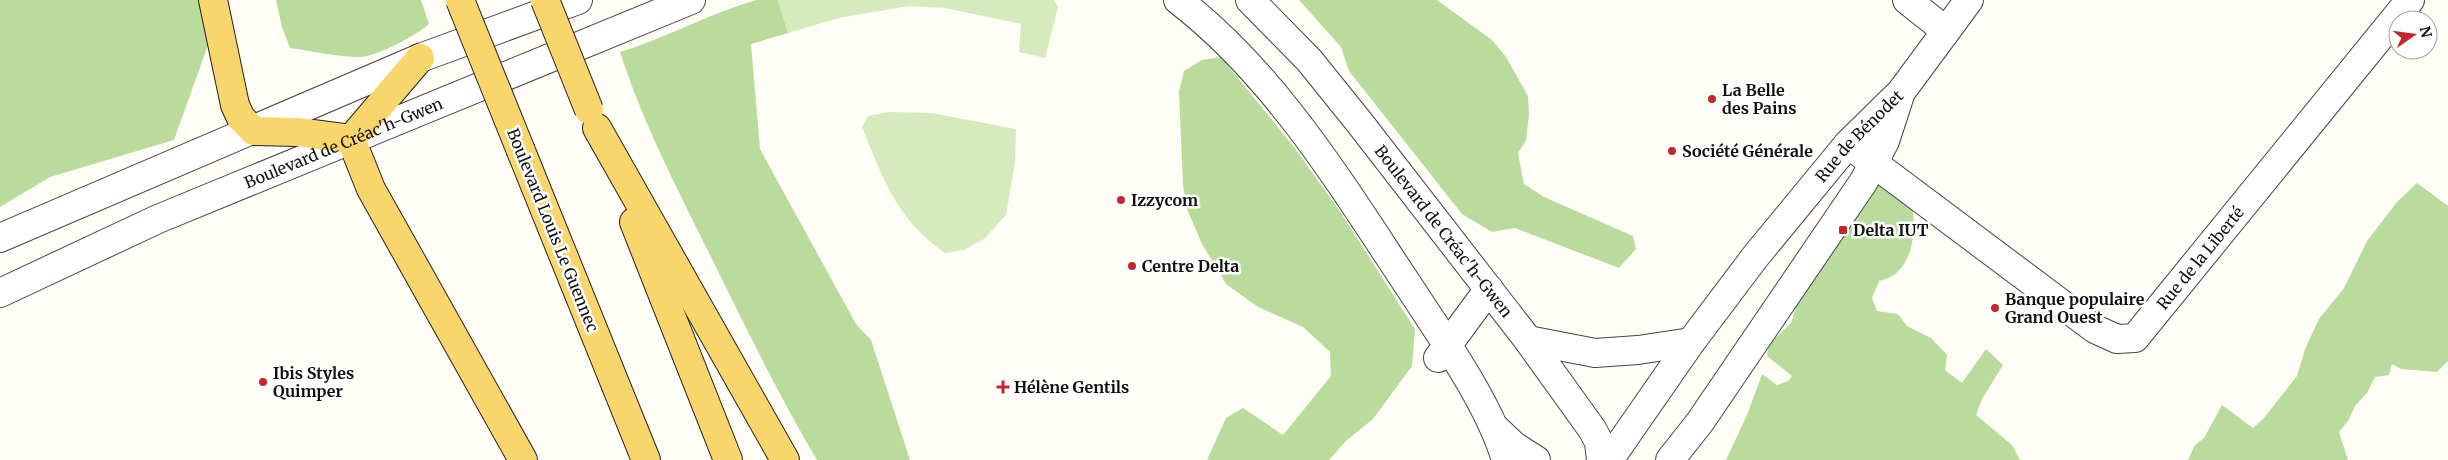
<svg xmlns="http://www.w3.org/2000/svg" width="2448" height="460" font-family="Merriweather,serif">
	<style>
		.green { fill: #d5ebbd }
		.forest { fill: #b9dc9c }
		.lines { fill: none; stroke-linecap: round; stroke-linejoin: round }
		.minor-casing { stroke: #444; stroke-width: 30 }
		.major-casing { stroke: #222; stroke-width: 30 }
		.minor { stroke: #fff; stroke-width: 28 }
		.major { stroke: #f9d66b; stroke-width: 28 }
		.major-bridge-casing { stroke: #222; stroke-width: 30; stroke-linecap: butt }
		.major-bridge { stroke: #f9d66b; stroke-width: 28 }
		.poi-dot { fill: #c4262e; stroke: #fff; stroke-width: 2 }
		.labels { text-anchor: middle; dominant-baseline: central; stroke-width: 5; stroke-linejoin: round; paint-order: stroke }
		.poi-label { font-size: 16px; font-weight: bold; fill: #111; stroke: #fff; text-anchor: start }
		.street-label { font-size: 16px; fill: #111; stroke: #fff }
	</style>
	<rect width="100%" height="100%" fill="#fffdf5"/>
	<g class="green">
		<path d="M778,0h276l4,7 -13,51 -26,-6 2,-28 -76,-16 -36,-2 -70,12 -51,15z"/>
		<path d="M889,112l42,1 85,16 -1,34 -9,52 -22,24 -20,11 -19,3c-48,-33 -62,-74 -83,-126l6,-11z"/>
	</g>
	<g class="forest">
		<path d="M0,0h200l8,45 -34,95 -124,37 -50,30z"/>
		<path d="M276,0h145l8,24c-12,11 -53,33 -69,33 -23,0 -47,-6 -70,-9l-8,-21z"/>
		<path d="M757,0h21l10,33 -37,11 9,105 96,175 15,16 39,120h-93c-38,-64 -71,-132 -104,-199 -34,-69 -69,-135 -93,-209 47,-14 89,-39 137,-52z"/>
		<path d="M1299,0h138l55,40 14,17 22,39 1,19 -3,25 -8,13 6,31 20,13 89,39 3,13 -17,19 -104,-40 -23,4 -30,-18 -113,-143 -8,-24z"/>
		<path d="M1221,57l73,90 47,66 74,116 -3,37 -39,53 -27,22 -17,19h-122l19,-42 17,-10 40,27 48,-59 -1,-24 -27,-25 -45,-20 -32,-23 -24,-40 -15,-35 -4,-24 -4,-94 5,-20 18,-11z"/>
		<path d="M1881,179l31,26c5,29 0,70 -33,76l-7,17 5,13 21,3 9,12 24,12 16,17 -2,15 17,13 24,-34 17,16 -21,34 -6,16 36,30 8,15h-294l21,-45 15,-41 15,11 11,-4 4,-5 -25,-20 2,-12 22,-21 11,-35z"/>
		<path d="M2417,183l31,23v155l-11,11 -36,-3 -9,-5 -3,11 -14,2 -8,16 -12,13 -7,15 -9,11 9,28h-160l7,-15 9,-7 18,-33 31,23 10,-9 34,-43 8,-27 14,-30 25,-31 23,-47 30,-39z"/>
	</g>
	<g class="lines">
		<defs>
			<g id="minor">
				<path d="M1178,0c99,76 166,189 234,291 32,49 78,114 94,169"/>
				<path id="s1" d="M1250,0l59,60 50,62 169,218 64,89 7,13 2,18"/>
				<path d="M1907,0l39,31"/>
				<path id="s2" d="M1848,144l247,185 22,10 18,-1 275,-338"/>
				<path d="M0,238l420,-180 158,-58"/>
				<path id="s3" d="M0,293l158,-74 533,-219"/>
				<path d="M1528,340l67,13 43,-3 53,-8"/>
				<path d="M1438,358l51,-69"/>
				<path d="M1496,429l18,17 22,14"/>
				<path id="s4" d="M1609,460l82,-118 64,-85 93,-113 53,-52 68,-92"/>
				<path d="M1670,460l30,-38 164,-241 21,-40 15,-46"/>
			</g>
			<g id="major">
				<path d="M213,0l22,105 6,13 13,13 43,1 54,7 20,50 152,271"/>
				<path d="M597,128l188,332"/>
				<path d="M351,139l69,-81"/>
				<path d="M521,151l125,309"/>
				<path d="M634,222l94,238"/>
			</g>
		</defs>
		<use href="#minor" class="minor-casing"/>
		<use href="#major" class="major-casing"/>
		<use href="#minor" class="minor"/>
		<use href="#major" class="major"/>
		<defs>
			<g id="major-bridge">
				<path d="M460,0l61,151"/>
				<path d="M545,0l44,110"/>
			</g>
		</defs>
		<use href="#major-bridge" class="major-bridge-casing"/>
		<use href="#major-bridge" class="major-bridge"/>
	</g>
	<g class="poi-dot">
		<circle cx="1712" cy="99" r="5"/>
		<circle cx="1672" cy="151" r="5"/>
		<circle cx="1121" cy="200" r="5"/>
		<rect x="1838" y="225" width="10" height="10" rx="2.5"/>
		<circle cx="1132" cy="266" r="5"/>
		<circle cx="1995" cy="308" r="5"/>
		<circle cx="263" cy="382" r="5"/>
		<path d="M1000.5 379.5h5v5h5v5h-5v5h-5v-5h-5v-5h5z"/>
	</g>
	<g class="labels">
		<g class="poi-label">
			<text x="1722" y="90">La Belle<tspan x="1722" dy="18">des Pains</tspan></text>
			<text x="1682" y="151">Société Générale</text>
			<text x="1131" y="200">Izzycom</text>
			<text x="1853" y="230">Delta IUT</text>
			<text x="1142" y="266">Centre Delta</text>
			<text x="2005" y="299">Banque populaire<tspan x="2005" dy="18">Grand Ouest</tspan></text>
			<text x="273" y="373">Ibis Styles<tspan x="273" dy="18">Quimper</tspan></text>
			<text x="1014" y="387">Hélène Gentils</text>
		</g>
		<g class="street-label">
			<text stroke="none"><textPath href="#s4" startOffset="410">Rue de Bénodet</textPath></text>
			<text stroke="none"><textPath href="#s3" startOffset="375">Boulevard de Créac'h-Gwen</textPath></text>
			<text transform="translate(553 230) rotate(68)">Boulevard Louis Le Guennec</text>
			<text stroke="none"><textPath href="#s1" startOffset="302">Boulevard de Créac'h-Gwen</textPath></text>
			<text stroke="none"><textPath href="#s2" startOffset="454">Rue de la Liberté</textPath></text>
		</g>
	</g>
	<g transform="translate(2413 35) rotate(76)"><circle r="24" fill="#ffffff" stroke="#a0a0a0"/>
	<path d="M0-4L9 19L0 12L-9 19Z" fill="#c4262e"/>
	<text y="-8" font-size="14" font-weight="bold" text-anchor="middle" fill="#111111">N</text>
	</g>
</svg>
